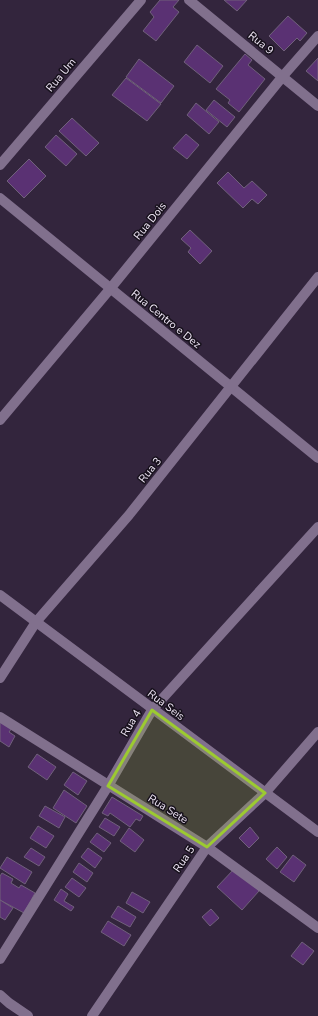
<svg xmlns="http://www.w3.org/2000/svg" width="318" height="1016" font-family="'Nunito Sans',sans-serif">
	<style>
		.building { fill: #5a3173; stroke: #70607b }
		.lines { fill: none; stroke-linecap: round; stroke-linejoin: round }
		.street { stroke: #81708d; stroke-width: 10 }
		.marked { fill: #9cca31; fill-opacity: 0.2; stroke: #9cca31; stroke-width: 3; stroke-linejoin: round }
		.labels { text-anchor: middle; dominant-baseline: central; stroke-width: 3; stroke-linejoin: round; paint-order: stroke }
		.street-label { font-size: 11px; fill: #f1e8f8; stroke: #17111c }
	</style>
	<rect width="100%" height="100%" fill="#33253d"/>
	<g class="building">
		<path d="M160,0h19l-6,7 6,5 -23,29 -13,-10 11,-14 -4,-5z"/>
		<path d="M224,0h23l-10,11z"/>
		<path d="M288,16l19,17 -7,8 -3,-3 -13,13 -15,-15z"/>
		<path d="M197,45l26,21 -13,17 -26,-21z"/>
		<path d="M245,54l7,6 -4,5 17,14 -26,33 -11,-9 2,-3 -14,-11z"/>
		<path d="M318,58v23l-12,-10z"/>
		<path d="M139,59l35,27 -13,17 -35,-26z"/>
		<path d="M126,78l35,26 -14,17 -35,-26z"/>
		<path d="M214,100l21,17 -8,10 -21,-17z"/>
		<path d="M196,103l23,19 -10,12 -22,-19z"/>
		<path d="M72,118l27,25 -13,13 -27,-25z"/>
		<path d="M186,134l13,11 -12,14 -14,-11z"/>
		<path d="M56,135l21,19 -11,12 -21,-19z"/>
		<path d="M29,159l17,17 -22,22 -17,-17z"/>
		<path d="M228,172l16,16 8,-7 15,14 -9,9 -6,-5 -9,9 -26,-25z"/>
		<path d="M190,230l22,21 -12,13 -12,-12 3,-4 -10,-9z"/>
		<path d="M0,721l12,7 -3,4 6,4 -6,11 -9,-6z"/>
		<path d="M37,754l19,13 -9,13 -19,-13z"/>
		<path d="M73,772l14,9 -9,14 -14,-10z"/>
		<path d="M64,790l23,16 -11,17 -23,-15z"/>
		<path d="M112,797l31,19 -3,5 -4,-2 -6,8 -20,-14 -2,3 -6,-3z"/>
		<path d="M45,806l20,11 -6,11 -20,-12z"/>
		<path d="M105,818l15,9 -6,9 -15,-9z"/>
		<path d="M38,826l16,10 -8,12 -16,-10z"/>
		<path d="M250,827l9,11 -10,10 -10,-10z"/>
		<path d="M129,828l15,12 -9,12 -15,-11z"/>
		<path d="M97,833l14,10 -7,9 -14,-10z"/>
		<path d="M277,847l10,10 -10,12 -11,-10z"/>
		<path d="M31,848l14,9 -6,9 -15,-9z"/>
		<path d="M88,848l14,10 -7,10 -14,-11z"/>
		<path d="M293,855l13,10 -12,17 -14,-10z"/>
		<path d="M7,857l25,15 -7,12 -25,-16z"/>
		<path d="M79,863l14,10 -6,9 -14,-10z"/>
		<path d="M235,868l24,23 -17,19 -25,-23z"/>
		<path d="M2,873l11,6 -2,4 8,5 2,-3 14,8 -11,20 -24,-13v-24z"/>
		<path d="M72,878l14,10 -7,9 -14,-10z"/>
		<path d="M61,889l7,5 -4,7 10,6 -3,4 -17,-11z"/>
		<path d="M132,892l18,10 -7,11 -17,-10z"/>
		<path d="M0,900l13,8 -8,12 -5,-3z"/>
		<path d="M118,906l18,11 -6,10 -19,-10z"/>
		<path d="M211,909l8,9 -9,8 -8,-9z"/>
		<path d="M108,921l23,14 -7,11 -23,-14z"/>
		<path d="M302,942l12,9 -11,14 -12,-9z"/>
	</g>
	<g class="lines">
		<g class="street">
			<path d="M189,0l129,106"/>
			<path d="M0,165l141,-165"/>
			<path d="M0,198l318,260"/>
			<path d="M0,420l110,-131 173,-213 35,-40"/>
			<path d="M0,595l318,237"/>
			<path d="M0,678l36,-56 93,-107 189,-238"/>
			<path d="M0,717l207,130 111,81"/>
			<path d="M0,959l108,-173 44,-76 166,-183"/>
			<path d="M0,995l9,8 19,13"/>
			<path d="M92,1016l115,-169 58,-54 53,-61"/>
		</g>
	</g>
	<path class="marked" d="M152,710l113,83 -58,54 -99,-61z"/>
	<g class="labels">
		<g class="street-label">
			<text transform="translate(261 43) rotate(39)">Rua 9</text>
			<text transform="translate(61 75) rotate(-50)">Rua Um</text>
			<text transform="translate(150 221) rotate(-51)">Rua Dois</text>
			<text transform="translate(166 319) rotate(39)">Rua Centro e Dez</text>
			<text transform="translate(150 470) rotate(-51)">Rua 3</text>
			<text transform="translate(166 705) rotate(37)">Rua Seis</text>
			<text transform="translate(131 723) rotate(-60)">Rua 4</text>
			<text transform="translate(168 809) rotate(32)">Rua Sete</text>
			<text transform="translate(184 859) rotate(-56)">Rua 5</text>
		</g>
	</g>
</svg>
